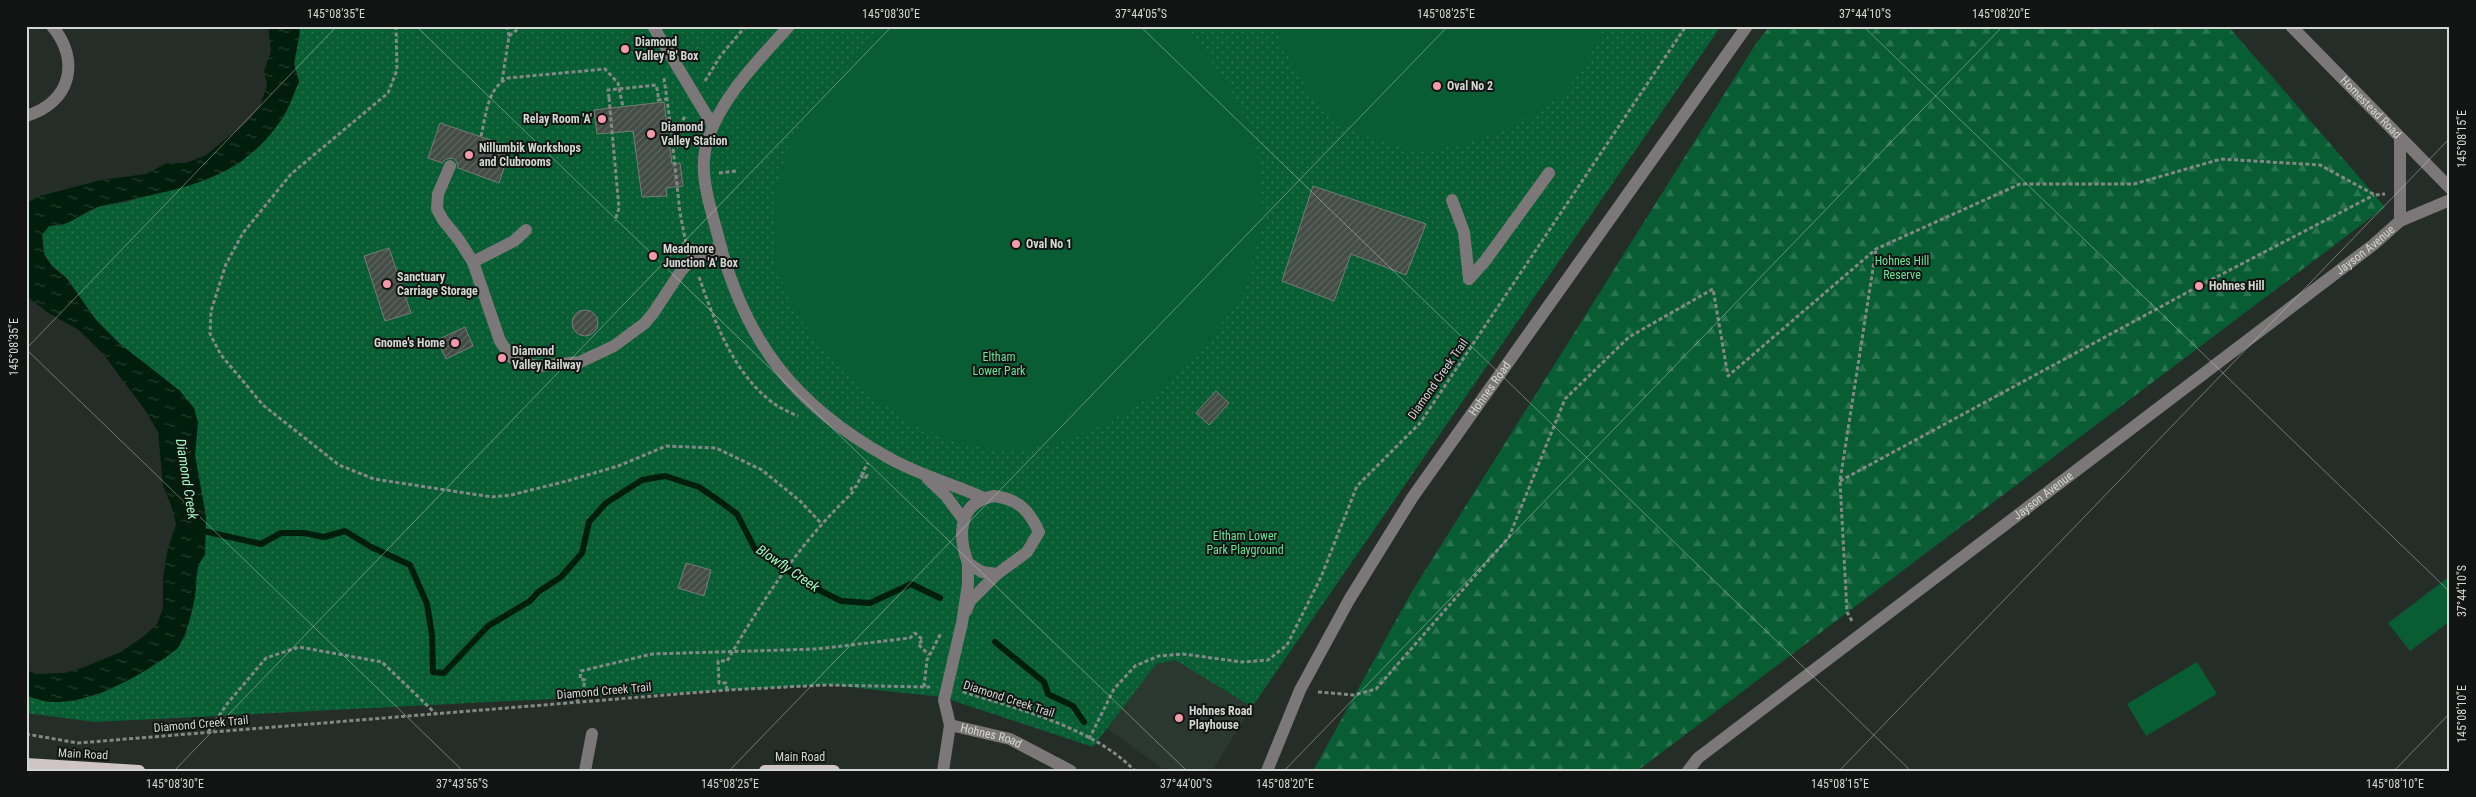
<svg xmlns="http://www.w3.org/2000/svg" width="2476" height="797" font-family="'Roboto Condensed',sans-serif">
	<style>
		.built { fill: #2b382f }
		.grass { fill: url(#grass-dots) }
		.forest { fill: url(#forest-firs) }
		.pitch { fill: #085d33 }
		.water { fill: url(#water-ripples) }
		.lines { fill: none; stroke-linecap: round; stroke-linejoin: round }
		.stream { stroke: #011e0c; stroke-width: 6 }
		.building { fill: url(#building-hatch); stroke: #757d77 }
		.path { stroke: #838985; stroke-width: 3; stroke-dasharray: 4 2.5; stroke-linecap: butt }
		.minor { stroke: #7c7778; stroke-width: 12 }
		.major { stroke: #cfc4c6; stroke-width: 12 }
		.path-bridge { stroke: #838985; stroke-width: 3; stroke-dasharray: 4 2.5; stroke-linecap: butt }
		.ticks { fill: none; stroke: #d3d8d4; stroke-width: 1; stroke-opacity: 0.45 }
		.poi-dot { fill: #f39aaa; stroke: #111412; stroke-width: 2 }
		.labels { text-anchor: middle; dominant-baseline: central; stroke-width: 4; stroke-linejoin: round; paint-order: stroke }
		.poi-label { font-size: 12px; font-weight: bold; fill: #d3d8d4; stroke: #111412; text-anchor: start }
		.street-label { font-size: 12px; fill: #d3d8d4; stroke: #111412 }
		.park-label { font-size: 12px; fill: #69e69a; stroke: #111412 }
		.water-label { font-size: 14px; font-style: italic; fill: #9ffdbe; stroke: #111412 }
		.neatline { fill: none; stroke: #d3d8d4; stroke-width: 2 }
		.ticks-label { font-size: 12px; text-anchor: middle; fill: #d3d8d4 }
	</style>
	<defs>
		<pattern id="grass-dots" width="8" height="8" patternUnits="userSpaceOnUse" patternTransform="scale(1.25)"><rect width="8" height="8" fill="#085d33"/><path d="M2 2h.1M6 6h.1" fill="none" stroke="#2b7450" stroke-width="1.8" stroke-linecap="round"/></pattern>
		<pattern id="forest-firs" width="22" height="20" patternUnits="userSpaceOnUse" patternTransform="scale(1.25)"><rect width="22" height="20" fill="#085d33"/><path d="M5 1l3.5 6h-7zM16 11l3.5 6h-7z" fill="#2b7450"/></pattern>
		<pattern id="water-ripples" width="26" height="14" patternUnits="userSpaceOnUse" patternTransform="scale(1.25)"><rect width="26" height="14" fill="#011e0c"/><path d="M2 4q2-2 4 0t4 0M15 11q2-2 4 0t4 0" fill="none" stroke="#253e2e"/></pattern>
		<pattern id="building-hatch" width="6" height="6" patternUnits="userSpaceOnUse" patternTransform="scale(1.25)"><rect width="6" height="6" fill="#444c46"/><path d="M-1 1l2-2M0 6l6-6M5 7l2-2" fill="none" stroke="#5e6560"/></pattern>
	</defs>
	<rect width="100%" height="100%" fill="#252d28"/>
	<path class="built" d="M1175,660l77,47 -40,64h-46l-60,-43 50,-64z"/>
	<path class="grass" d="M298,26h1423l-469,681 -77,-47 -19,4 -63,83 -151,-50 -112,-12 -735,37 -69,-9v-17l24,6 24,-1 28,-8 65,-36 18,-20 10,-42v-19l11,-59 -11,-62 3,-33 -18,-31 -60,-47 -24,-24 -29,-42 -15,-12 -8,-12 -2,-19 7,-9 13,-1 38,-19 26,-4 97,-30 18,-10 25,-23 33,-57 -5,-18 6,-33z"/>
	<path class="forest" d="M1770,26h458l157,181 -748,564h-324l98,-178 346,-551z"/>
	<g class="pitch">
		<path d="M887,26h292l31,33 28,42 19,48 7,72 -19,69 -41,58 -57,51 -42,25 -44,18 -34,7h-33l-37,-7 -39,-15 -56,-37 -39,-41 -28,-38 -20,-45 -1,-69 13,-47 26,-46z"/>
		<path d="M1274,26h330c-8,18 -25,51 -39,65 -28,29 -89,52 -129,58 -27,5 -79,-13 -100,-29 -31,-26 -45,-59 -62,-94z"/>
		<path d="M2450,576v45l-40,30 -22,-28z"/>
		<path d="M2197,662l20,32 -71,42 -19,-32z"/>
	</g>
	<path class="water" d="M268,26h30l2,5 -6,33 5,18c-6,13 -11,30 -20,41 -44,63 -110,67 -178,83 -14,3 -24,14 -37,18 -5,1 -10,1 -15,2l-7,9 2,19 8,12 14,12 30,42 24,24 60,47 14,17 4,14 -3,33 11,62 -1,38c-11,13 -7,24 -10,41 -3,17 -8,37 -17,52 -32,25 -84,55 -125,54 -9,0 -18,-4 -27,-6v-26l10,4 28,-1 18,-5 39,-16 23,-16 13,-12 6,-16v-30l4,-26 9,-28 -5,-19 -8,-19 -5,-54 -13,-22 -41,-55 -25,-25 -29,-16 -24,-18v-93l14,-7 61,-16 45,-6 21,-11h19l20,-8 42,-34 12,-15 7,-21 -3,-14 7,-20z"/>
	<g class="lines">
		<g class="stream">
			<path d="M199,530l62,14 20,-11h23l20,4 21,-6 26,16 39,18 17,39 5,31 1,37 11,1 44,-47 42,-25 8,-9 23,-15 21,-24 7,-31 17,-19 36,-23 23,-4 34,11 19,13 19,14 18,35 54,36 32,16 29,2 41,-19 29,14"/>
			<path d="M995,642l49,40 4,12 25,12 11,16"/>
		</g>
	</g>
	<g class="building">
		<path d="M664,102l8,62 8,-1 3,23 -17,2 1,8 -25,1 -9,-66 -36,3 -3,-24z"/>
		<path d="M440,123l71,24 -12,36 -41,-15 -1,-6 -4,-4 -7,1 -4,4 -14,-5z"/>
		<path d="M1313,186l113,38 -20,51 -55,-21 -17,47 -52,-20z"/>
		<path d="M389,248l22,65 -26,8 -21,-65z"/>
		<circle cx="585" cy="323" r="13"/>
		<path d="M465,327l8,19 -27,13 -9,-19z"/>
		<path d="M1216,391l13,12 -20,22 -13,-12z"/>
		<path d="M686,563l25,7 -7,26 -26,-8z"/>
	</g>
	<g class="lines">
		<g class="path">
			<path d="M396,26l1,44 -9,23 -97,81 -48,59 -17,31 -15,47 -1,23 11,21 42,50 76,60 35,14 118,18 19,-2 56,-14 51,-15 48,-20 50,2 46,22 38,31 21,22"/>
			<path d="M509,36l13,-10"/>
			<path d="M664,78l7,51"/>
			<path d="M502,81l7,-45 -2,-10"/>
			<path d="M705,81l16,-26 25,-29"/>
			<path d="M658,93v7l8,-1"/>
			<path d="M609,98l10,110 -4,13"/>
			<path d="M481,136c5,-20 6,-48 27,-58l97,-9 13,14 5,24"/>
			<path d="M719,173l17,-2"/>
			<path d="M686,243l-6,-30 -9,-84 10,-6 5,-8"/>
			<path d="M699,277c15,43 33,92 69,122 9,8 19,12 30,17"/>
			<path d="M1840,481l359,-195 175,-91"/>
			<path d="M1852,621l-5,-9 -7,-131 36,-232"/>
			<path d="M924,687l3,-27 14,-27"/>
			<path d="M727,690l-1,-7h-7l-1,-22h9c37,-63 72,-117 125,-168l2,-2 -3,-2 2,-3 3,1 5,-11 4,3 2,-4 -5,-2 6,-10"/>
			<path d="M963,692c56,17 131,36 172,79"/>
			<path d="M1318,692l36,3 22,-6 133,-152 56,-138 64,-62 84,-48 15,87 148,-127 144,-65h114l87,-25 99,6 55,30 10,-1"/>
			<path d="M577,702l2,-11h4l2,-11 -5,-1 1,-8 71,-17 164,-5 94,-11 5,-5 8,7 -5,4 11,11"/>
			<path d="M208,732l19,-28 39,-46 33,-11 83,15 54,52"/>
			<path d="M26,734l52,9 649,-53 99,-5 104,2"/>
			<path d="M1089,739l25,-50 21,-23 24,-10 24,-2 59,8 26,-2 19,-15 34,-68 36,-91 63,-63 266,-397"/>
		</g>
		<g class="minor">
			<path d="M653,26l60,100"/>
			<path d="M789,26c-30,34 -67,70 -81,113 -11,32 2,66 10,97 26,105 77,170 171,222 30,17 64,26 95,40"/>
			<path id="s1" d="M2291,26l159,162"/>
			<path d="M26,116c45,-13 55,-56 26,-90"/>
			<path d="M2400,139v82"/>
			<path d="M450,166l-12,28 -1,15 6,11 16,20 14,22"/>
			<path d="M1452,200l12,32 5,47"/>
			<path d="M526,230l-12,11 -41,21 27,79 11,16 10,6 18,3 41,-4 34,-16 31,-23 9,-11 27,-41 12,-13 28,-11"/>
			<path d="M1469,279l16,-18 64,-88"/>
			<path d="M928,479l18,17 17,23"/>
			<path d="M994,496c24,3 35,14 45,36l-12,20 -30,22 -15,-2 -14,-9c-11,-29 -9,-61 26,-67z"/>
			<path d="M966,611l4,-10 27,-27"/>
			<path d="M950,725l-6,-25 18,-77 6,-39v-21"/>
			<path d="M585,771l7,-37"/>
			<path id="s2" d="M943,771l7,-46 60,14 61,32"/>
			<path id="s3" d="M1267,771l33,-81 49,-90 63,-102 335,-472"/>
			<path id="s4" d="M1688,771l10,-13 675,-513 27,-24 50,-21"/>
		</g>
		<g class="major">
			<path d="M26,764l113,7"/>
			<path d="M765,771h69"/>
		</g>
		<path class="path-bridge" d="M609,98l-1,-8 48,-5 2,8"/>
	</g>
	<path class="ticks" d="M416,26l771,745M1140,26l771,745M1863,26l587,566M26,349l311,-323M26,349l437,422M174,771l718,-745M729,771l719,-745M1284,771l719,-745M1839,771l611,-633M2394,771l56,-58"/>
	<g class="poi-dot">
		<circle cx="625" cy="49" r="5"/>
		<circle cx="1437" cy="86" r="5"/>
		<circle cx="602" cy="119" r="5"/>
		<circle cx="651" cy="134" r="5"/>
		<circle cx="469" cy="155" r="5"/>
		<circle cx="1016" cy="244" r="5"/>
		<circle cx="653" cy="256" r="5"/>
		<circle cx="387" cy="284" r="5"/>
		<circle cx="2199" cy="286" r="5"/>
		<circle cx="455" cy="343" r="5"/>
		<circle cx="502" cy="358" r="5"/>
		<circle cx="1179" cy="718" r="5"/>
	</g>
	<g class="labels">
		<g class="poi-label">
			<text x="635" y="42">Diamond<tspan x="635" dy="14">Valley 'B' Box</tspan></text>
			<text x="1447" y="86">Oval No 2</text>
			<text x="592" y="119" text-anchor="end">Relay Room 'A'</text>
			<text x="661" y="127">Diamond<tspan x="661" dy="14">Valley Station</tspan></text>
			<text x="479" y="148">Nillumbik Workshops<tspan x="479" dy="14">and Clubrooms</tspan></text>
			<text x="1026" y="244">Oval No 1</text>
			<text x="663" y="249">Meadmore<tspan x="663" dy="14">Junction 'A' Box</tspan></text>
			<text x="397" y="277">Sanctuary<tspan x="397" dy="14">Carriage Storage</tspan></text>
			<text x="2209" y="286">Hohnes Hill</text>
			<text x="445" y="343" text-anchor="end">Gnome's Home</text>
			<text x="512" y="351">Diamond<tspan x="512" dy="14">Valley Railway</tspan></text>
			<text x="1189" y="711">Hohnes Road<tspan x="1189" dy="14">Playhouse</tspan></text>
		</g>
		<g class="street-label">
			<text stroke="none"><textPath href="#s1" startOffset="114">Homestead Road</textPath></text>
			<text stroke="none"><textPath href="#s4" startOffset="855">Jayson Avenue</textPath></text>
			<text transform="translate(1438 379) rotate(-55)">Diamond Creek Trail</text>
			<text stroke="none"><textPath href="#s3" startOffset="444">Hohnes Road</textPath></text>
			<text stroke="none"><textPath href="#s4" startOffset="450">Jayson Avenue</textPath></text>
			<text transform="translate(604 691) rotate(-5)">Diamond Creek Trail</text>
			<text transform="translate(1009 699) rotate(18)">Diamond Creek Trail</text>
			<text transform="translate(201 724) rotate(-5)">Diamond Creek Trail</text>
			<text stroke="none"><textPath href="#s2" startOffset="89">Hohnes Road</textPath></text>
			<text transform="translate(83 754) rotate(3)">Main Road</text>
			<text x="800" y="757">Main Road</text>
		</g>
		<g class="park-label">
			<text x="1902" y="261">Hohnes Hill<tspan x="1902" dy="14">Reserve</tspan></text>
			<text x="999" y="357">Eltham<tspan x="999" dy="14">Lower Park</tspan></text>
			<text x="1245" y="536">Eltham Lower<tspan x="1245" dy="14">Park Playground</tspan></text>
		</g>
		<g class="water-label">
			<text transform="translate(187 479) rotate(81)">Diamond Creek</text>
			<text transform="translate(788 568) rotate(34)">Blowfly Creek</text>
		</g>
	</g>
	<rect width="2476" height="797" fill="none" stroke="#111412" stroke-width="55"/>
	<rect x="28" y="28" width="2420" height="742" class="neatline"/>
	<g class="ticks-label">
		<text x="336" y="18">145°08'35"E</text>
		<text x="891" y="18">145°08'30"E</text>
		<text x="1141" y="18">37°44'05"S</text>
		<text x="1446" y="18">145°08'25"E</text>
		<text x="1865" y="18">37°44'10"S</text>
		<text x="2001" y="18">145°08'20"E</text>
		<text transform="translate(2462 139) rotate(-90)" y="4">145°08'15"E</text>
		<text transform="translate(14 347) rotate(-90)" y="4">145°08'35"E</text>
		<text transform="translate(2462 591) rotate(-90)" y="4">37°44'10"S</text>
		<text transform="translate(2462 714) rotate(-90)" y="4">145°08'10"E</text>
		<text x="175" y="788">145°08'30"E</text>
		<text x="462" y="788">37°43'55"S</text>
		<text x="730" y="788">145°08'25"E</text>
		<text x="1186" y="788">37°44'00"S</text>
		<text x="1285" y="788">145°08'20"E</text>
		<text x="1840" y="788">145°08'15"E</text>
		<text x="2395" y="788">145°08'10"E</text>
	</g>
</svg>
